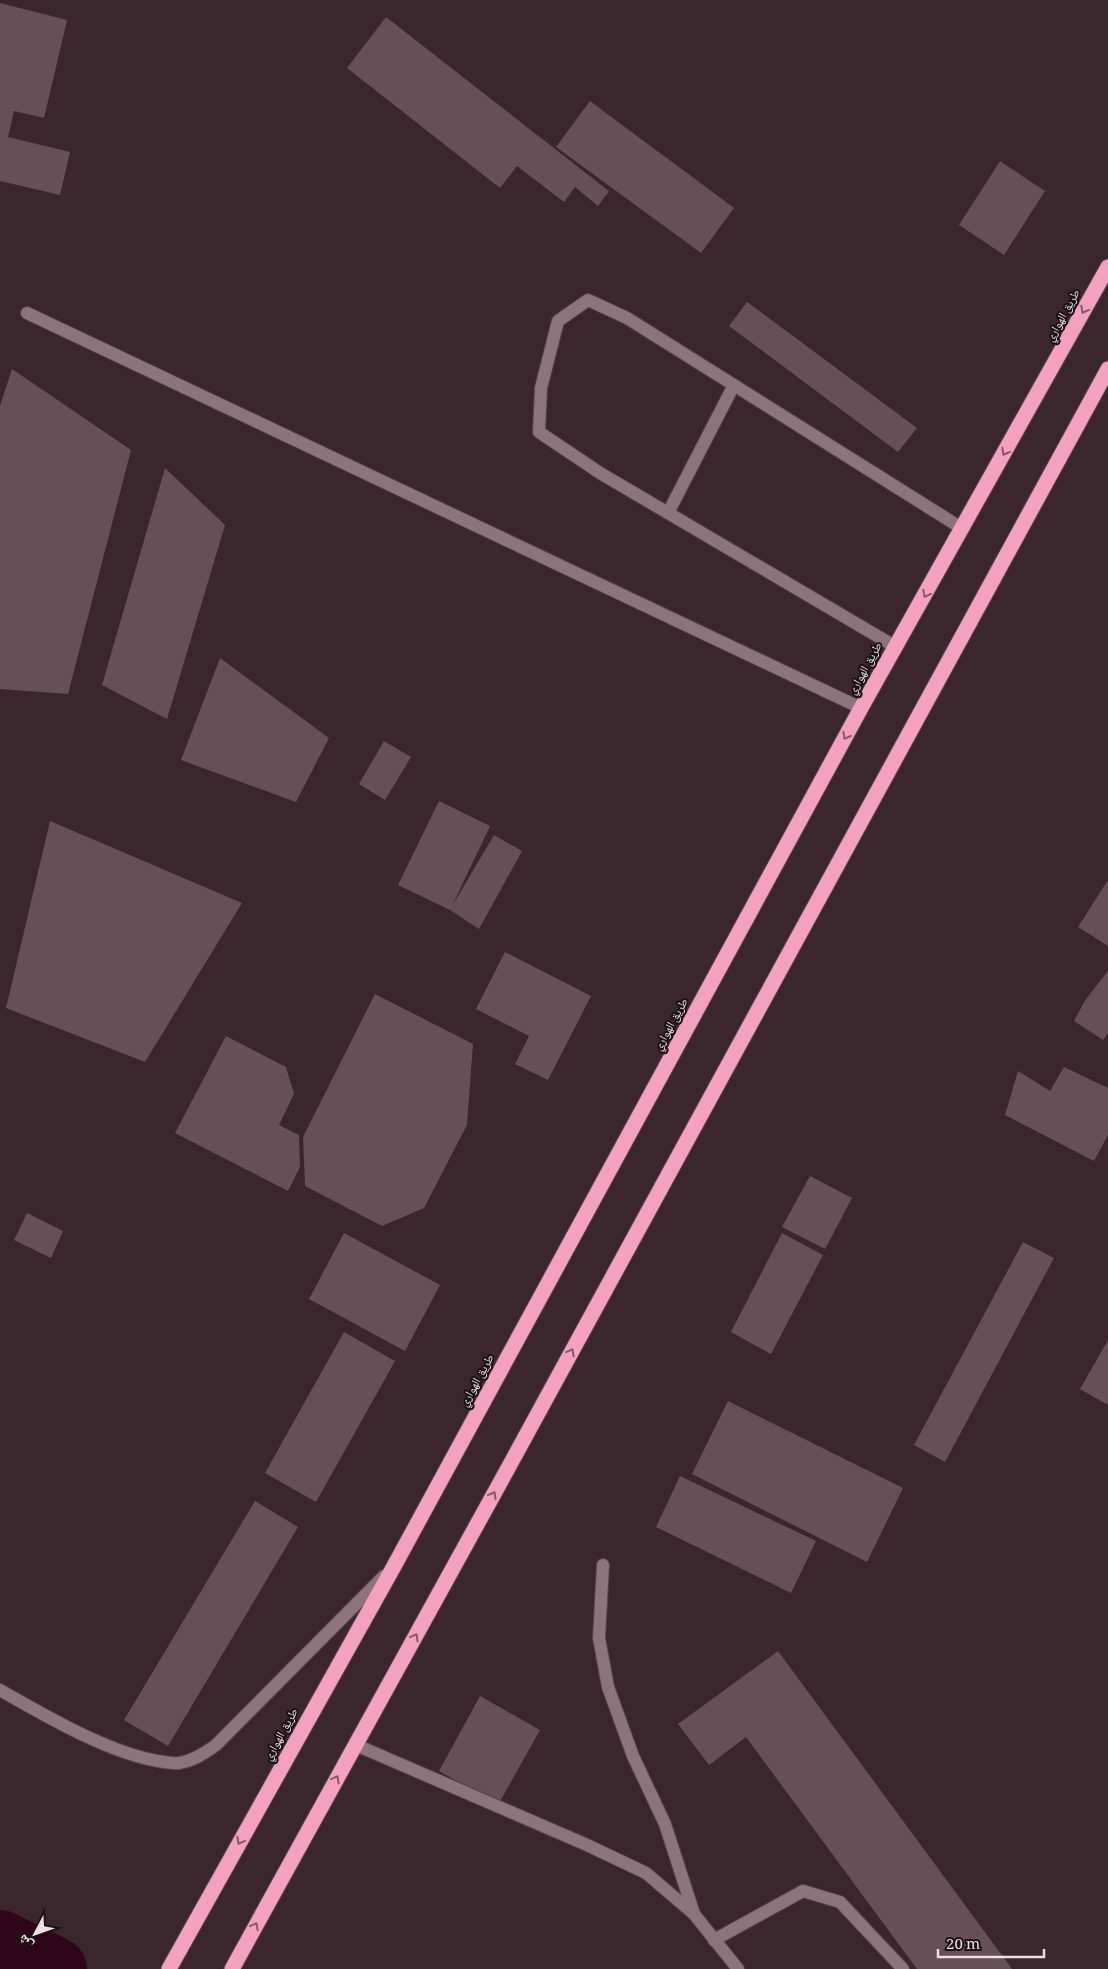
<svg xmlns="http://www.w3.org/2000/svg" width="1108" height="1969" font-family="Georgia,'Noto Naskh Arabic',serif">
	<style>
		.lines { fill: none; stroke-linecap: round; stroke-linejoin: round }
		.river { stroke: #30061a; stroke-width: 64 }
		.building { fill: #674f57 }
		.minor-casing { stroke: #57444c; stroke-width: 14 }
		.highway-casing { stroke: #57444c; stroke-width: 17 }
		.minor { stroke: #8d737c; stroke-width: 12 }
		.highway { stroke: #f3a1be; stroke-width: 15 }
		.oneway { stroke: #885a6a }
		.labels { text-anchor: middle; dominant-baseline: central; stroke-width: 4; stroke-linejoin: round; paint-order: stroke }
		.street-label { font-size: 12px; fill: #eedfe4; stroke: #1c1215 }
	</style>
	<rect width="100%" height="100%" fill="#3b262d"/>
	<g class="lines">
		<path class="river" d="M0,1942l55,27"/>
	</g>
	<g class="building">
		<path d="M0,3l67,17 -23,98 -30,-7 -6,26 62,15 -10,43 -60,-14z"/>
		<path d="M386,17l223,174 -11,15 -23,-19 -11,15 -47,-36 -17,22 -153,-120z"/>
		<path d="M590,101l144,107 -33,45 -145,-106z"/>
		<path d="M1000,161l45,30 -41,64 -45,-30z"/>
		<path d="M747,302l170,126 -19,24 -169,-126z"/>
		<path d="M12,369l119,81 -63,244 -68,-5v-283z"/>
		<path d="M165,468l60,57 -58,194 -65,-34z"/>
		<path d="M220,658l109,80 -33,64 -115,-42z"/>
		<path d="M384,741l27,16 -26,43 -26,-16z"/>
		<path d="M439,801l51,25 -38,80 42,-71 28,16 -43,78 -29,-19 -52,-25z"/>
		<path d="M50,821l192,82 -97,159 -139,-54z"/>
		<path d="M1108,880v66l-30,-19z"/>
		<path d="M505,952l86,44 -43,84 -33,-16 14,-28 -53,-27z"/>
		<path d="M1108,971v62l-5,7 -29,-19 12,-22z"/>
		<path d="M375,994l98,50 -6,81 -43,83 -42,18 -77,-40 -2,-49z"/>
		<path d="M226,1036l60,31 8,27 -15,31 20,10 1,32 -12,24 -113,-58z"/>
		<path d="M1064,1067l44,21v47l-14,26 -89,-46 13,-44 32,20z"/>
		<path d="M810,1176l42,22 -27,51 -43,-22z"/>
		<path d="M27,1213l36,18 -12,27 -37,-18z"/>
		<path d="M344,1233l96,52 -35,66 -96,-52z"/>
		<path d="M782,1233l41,22 -52,99 -40,-22z"/>
		<path d="M1023,1242l31,16 -109,204 -31,-17z"/>
		<path d="M344,1332l51,29 -79,141 -51,-29z"/>
		<path d="M1108,1340v65l-28,-16z"/>
		<path d="M728,1401l175,87 -36,74 -175,-88z"/>
		<path d="M680,1476l136,65 -25,52 -135,-66z"/>
		<path d="M255,1501l43,26 -130,219 -44,-26z"/>
		<path d="M778,1651l234,318h-95l-171,-232 -37,28 -31,-41z"/>
		<path d="M480,1696l60,34 -42,75 -59,-34z"/>
	</g>
	<g class="lines">
		<defs>
			<g id="minor">
				<path d="M27,313l834,395"/>
				<path d="M668,513l66,-128"/>
				<path d="M896,647l-296,-174 -61,-41 2,-44 17,-67 30,-21 39,18 336,211"/>
				<path d="M603,1565l-4,73 9,49 25,69 32,68 29,90"/>
				<path d="M0,1690c46,26 111,65 164,72 4,0 10,2 15,1 14,-2 26,-10 37,-18l168,-169"/>
				<path d="M356,1745l231,100 59,28 48,41 44,55"/>
				<path d="M714,1940l89,-49 37,11 63,67"/>
			</g>
			<g id="highway">
				<path d="M169,1969l224,-401 468,-860 247,-441"/>
				<path d="M232,1969l280,-508 596,-1092"/>
			</g>
		</defs>
		<use href="#minor" class="minor-casing"/>
		<use href="#highway" class="highway-casing"/>
		<use href="#minor" class="minor"/>
		<use href="#highway" class="highway"/>
	</g>
	<defs><path id="oneway-chevron" d="M-2-3.5L2.5 0L-2 3.5" fill="none" stroke-width="1.6" stroke-linecap="round" stroke-linejoin="round" transform="scale(1.25)"/></defs>
	<g class="oneway">
		<use href="#oneway-chevron" transform="translate(1084 310) rotate(119)"/>
		<use href="#oneway-chevron" transform="translate(1005 452) rotate(119)"/>
		<use href="#oneway-chevron" transform="translate(926 594) rotate(119)"/>
		<use href="#oneway-chevron" transform="translate(846 736) rotate(119)"/>
		<use href="#oneway-chevron" transform="translate(571 1352) rotate(-61)"/>
		<use href="#oneway-chevron" transform="translate(493 1495) rotate(-61)"/>
		<use href="#oneway-chevron" transform="translate(415 1637) rotate(-61)"/>
		<use href="#oneway-chevron" transform="translate(336 1779) rotate(-61)"/>
		<use href="#oneway-chevron" transform="translate(240 1841) rotate(119)"/>
		<use href="#oneway-chevron" transform="translate(255 1926) rotate(-61)"/>
	</g>
	<g class="labels">
		<g class="street-label">
			<text transform="translate(1064 316) rotate(-61)">طريق الهواري</text>
			<text transform="translate(866 669) rotate(-61)">طريق الهواري</text>
			<text transform="translate(672 1025) rotate(-61)">طريق الهواري</text>
			<text transform="translate(478 1381) rotate(-61)">طريق الهواري</text>
			<text transform="translate(282 1735) rotate(-61)">طريق الهواري</text>
		</g>
	</g>
	<g transform="translate(35 1934) rotate(229)" stroke="#1c1215" stroke-width="4" paint-order="stroke">
	<path d="M0-4L9 19L0 12L-9 19Z" fill="#eedfe4"/>
	<text y="-8" font-size="14" font-weight="bold" text-anchor="middle" fill="#eedfe4">ش</text>
	</g>
	<path d="M938 1949v8h106v-8" fill="none" stroke="#eedfe4" stroke-width="2.5"/>
	<text x="946" y="1949" font-size="15" fill="#eedfe4" stroke="#1c1215" stroke-width="4" paint-order="stroke">20 m</text>
</svg>
